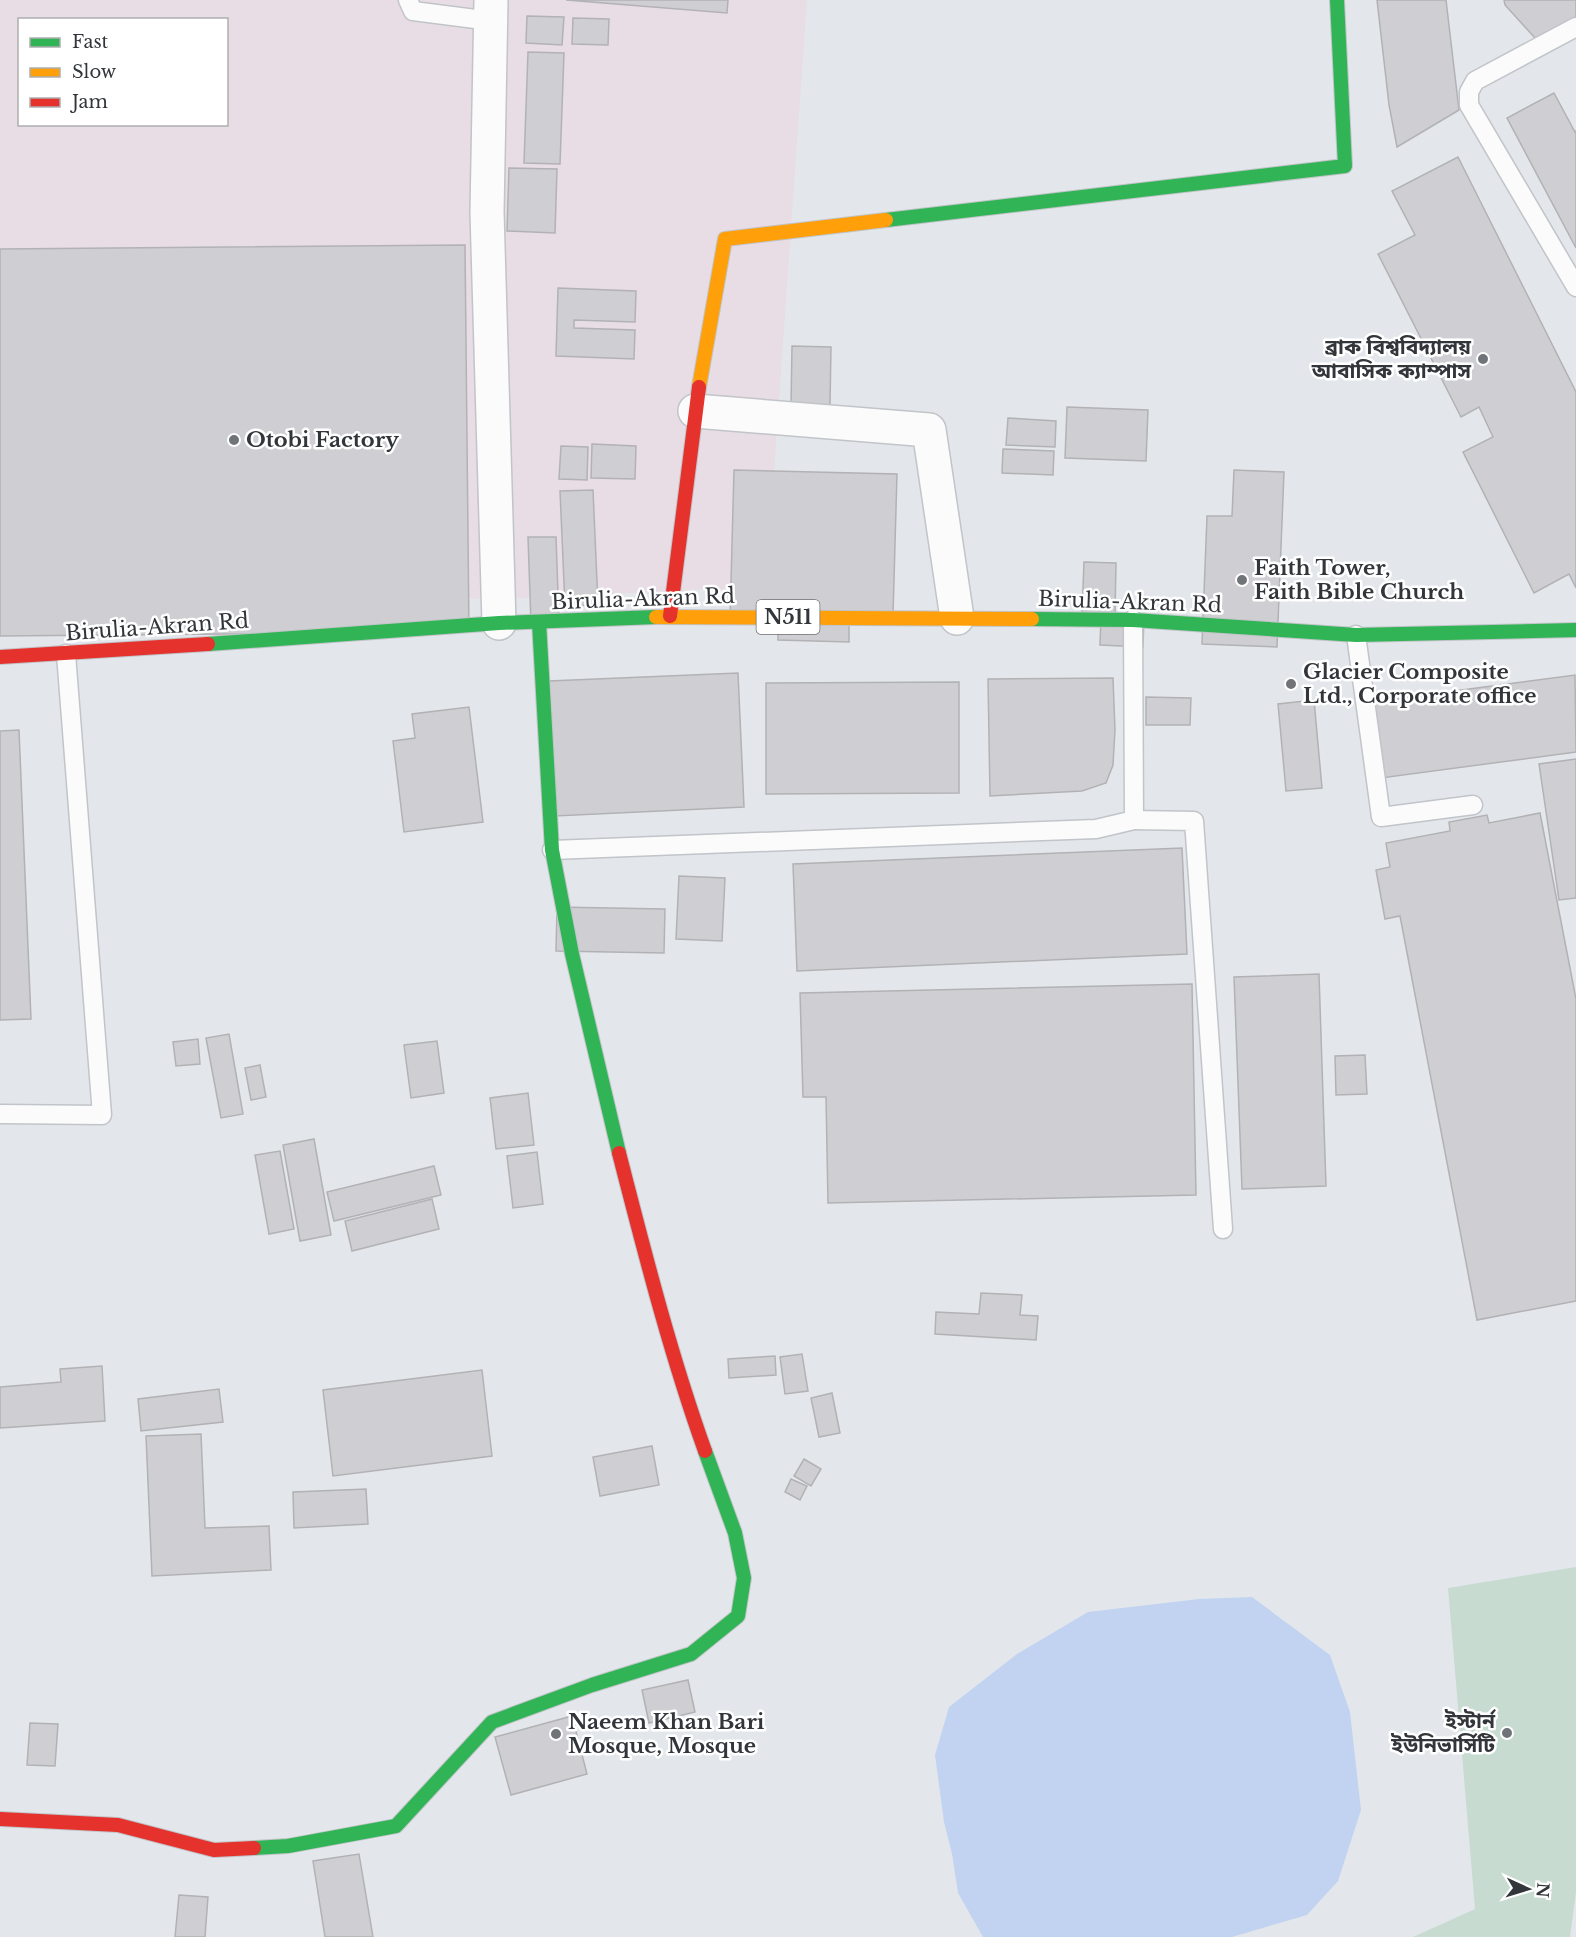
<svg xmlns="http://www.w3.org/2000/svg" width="1576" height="1937" font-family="'Libre Baskerville','Noto Sans Bengali',serif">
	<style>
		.industrial { fill: #e8dde4; fill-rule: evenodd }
		.green { fill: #c8dbd0 }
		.water { fill: #c1d3f0 }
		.building { fill: #cfced2; stroke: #b2b2b5; stroke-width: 1.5 }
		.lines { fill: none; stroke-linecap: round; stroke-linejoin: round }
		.lane-casing { stroke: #c1c4c8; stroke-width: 21 }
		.street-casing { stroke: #c1c4c8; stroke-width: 36 }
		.fast-casing { stroke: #c1c4c8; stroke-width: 16 }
		.slow-casing { stroke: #c1c4c8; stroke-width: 16 }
		.jam-casing { stroke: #c1c4c8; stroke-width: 16 }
		.lane { stroke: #fbfbfc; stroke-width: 18 }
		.street { stroke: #fbfbfc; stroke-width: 33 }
		.fast { stroke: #30b455; stroke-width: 14 }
		.slow { stroke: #ff9f0a; stroke-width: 14 }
		.jam { stroke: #e5322d; stroke-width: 14 }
		.poi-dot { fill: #707378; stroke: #fff; stroke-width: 2 }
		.labels { text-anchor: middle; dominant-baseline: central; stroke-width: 5; stroke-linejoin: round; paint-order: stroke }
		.shield { fill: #fff; stroke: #707274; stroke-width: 1.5 }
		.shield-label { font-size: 20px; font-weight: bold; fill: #323539 }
		.poi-label { font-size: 21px; font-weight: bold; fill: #323539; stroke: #fff; text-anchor: start }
		.street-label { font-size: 21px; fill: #323539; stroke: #fff }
	</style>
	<rect width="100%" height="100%" fill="#e3e7ec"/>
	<path class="industrial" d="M0,0h807l-41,587 -267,12 -301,-4 -198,12zM20,20h206v104h-206z"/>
	<path class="green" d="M1576,1567v325l-6,45h-157l62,-28 -27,-321z"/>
	<path class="water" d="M1252,1597l78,58 20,57 11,98 -23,71 -31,34 -75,22h-249l-25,-44 -6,-39 -8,-32 -9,-67 14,-48 68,-53 71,-42 111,-13z"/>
	<g class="building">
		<path d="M566,0h162l-1,13z"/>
		<path d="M1377,0h69l13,110 -62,37 -8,-42z"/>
		<path d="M1504,0h72v17l-40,22 -31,-34z"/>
		<path d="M527,16l37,1 -2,28 -36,-2z"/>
		<path d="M573,18l36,1 -1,26 -36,-1z"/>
		<path d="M528,52l36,1 -4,111 -36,-1z"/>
		<path d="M1554,93l21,39 1,-1v117l-69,-130z"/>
		<path d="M1458,157l118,235v196l-7,-14 -35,19 -71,-141 30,-15 -14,-30 -18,10 -83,-163 37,-19 -23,-44z"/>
		<path d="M509,168l48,1 -2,64 -48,-2z"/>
		<path d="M465,245l4,387 -469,4v-387z"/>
		<path d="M558,288l78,3 -1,31 -61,-2v8l61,2 -1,29 -78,-3z"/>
		<path d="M792,346l39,1 -1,59h-39z"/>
		<path d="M1067,407l81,3 -2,51 -81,-3z"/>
		<path d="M1008,418l48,3 -1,26 -49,-2z"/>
		<path d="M592,444l44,2 -1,33 -44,-1z"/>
		<path d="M561,446l27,1 -1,33 -28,-1z"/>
		<path d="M1003,449l51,2 -1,24 -51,-2z"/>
		<path d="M734,470l163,4 -4,141 -44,-1v28l-71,-2v-19l-48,-1z"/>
		<path d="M1234,470l50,2 -7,175 -75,-3 5,-128h25z"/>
		<path d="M593,490l5,115 -33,1 -5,-115z"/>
		<path d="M528,537h28l3,86 -28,1z"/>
		<path d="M1084,562l32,1 -1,51 -33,-1z"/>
		<path d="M1101,615l43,2 -1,30 -43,-2z"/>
		<path d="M738,673l6,134 -189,9 -6,-135z"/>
		<path d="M1575,675l1,77 -195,26 -10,-76z"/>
		<path d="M1113,678l2,52 -2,35 -7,18 -24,8 -92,5 -2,-117z"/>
		<path d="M959,682v111l-193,1v-111z"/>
		<path d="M1146,697l45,1 -1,27h-44z"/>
		<path d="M1314,700l8,88 -36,3 -8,-87z"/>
		<path d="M469,707l14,115 -79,10 -11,-91 22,-3 -3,-24z"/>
		<path d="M19,730l12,289 -31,1v-289z"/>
		<path d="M1576,759v139l-17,2 -20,-136z"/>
		<path d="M1540,813l36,186v302l-99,19 -77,-404 -15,3 -9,-49 14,-3 -4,-24 64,-12 -1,-9 38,-7 2,8z"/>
		<path d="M1182,848l5,106 -390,17 -4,-107z"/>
		<path d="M679,876l46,2 -3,63 -46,-2z"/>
		<path d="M557,907l108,2 -1,44 -108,-2z"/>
		<path d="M1319,974l7,212 -84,3 -8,-212z"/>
		<path d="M1192,984l4,211 -368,8 -2,-106h-23l-3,-104z"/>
		<path d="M229,1034l14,80 -22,4 -15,-80z"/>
		<path d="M198,1039l2,25 -24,2 -3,-24z"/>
		<path d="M437,1041l7,52 -33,5 -7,-53z"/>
		<path d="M1365,1055l2,39 -31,1 -1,-39z"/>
		<path d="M260,1065l6,32 -15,3 -6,-32z"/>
		<path d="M528,1093l6,52 -38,4 -6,-51z"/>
		<path d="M314,1139l17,96 -31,6 -17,-96z"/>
		<path d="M280,1151l14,78 -25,5 -14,-79z"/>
		<path d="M537,1152l6,52 -30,4 -6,-52z"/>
		<path d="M434,1166l7,29 -107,26 -7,-29z"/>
		<path d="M432,1199l7,30 -87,22 -7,-30z"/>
		<path d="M981,1293l41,2 -2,20 18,1 -2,24 -101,-6 1,-22 43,2z"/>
		<path d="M802,1354l6,37 -23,3 -5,-37z"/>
		<path d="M775,1356l1,19 -47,3 -1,-19z"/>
		<path d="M102,1366l3,55 -105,7v-41l61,-5 -1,-13z"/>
		<path d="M482,1370l10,86 -159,20 -10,-86z"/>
		<path d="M219,1389l4,33 -82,9 -3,-32z"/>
		<path d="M832,1393l8,40 -21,4 -8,-39z"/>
		<path d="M201,1434l4,94 64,-2 2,44 -119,6 -6,-140z"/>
		<path d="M652,1446l7,39 -59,11 -7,-39z"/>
		<path d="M804,1459l17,10 -10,17 -17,-10z"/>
		<path d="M791,1479l16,7 -7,14 -15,-8z"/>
		<path d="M366,1489l2,35 -74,4 -1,-36z"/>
		<path d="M688,1680l7,32 -46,11 -7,-33z"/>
		<path d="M572,1716l15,58 -76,21 -16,-58z"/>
		<path d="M30,1723l28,1 -3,42 -28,-1z"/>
		<path d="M359,1854l14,83h-48l-12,-76z"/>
		<path d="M179,1895l29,2 -3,40h-30z"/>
	</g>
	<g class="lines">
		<defs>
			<g id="lane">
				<path d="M408,0l5,11 78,10"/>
				<path d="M1576,27l-101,54 -6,11v13l107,182"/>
				<path d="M1356,635l25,182 92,-12"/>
				<path d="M1134,820l60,1 29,408"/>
				<path d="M552,850l544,-21 38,-9 -1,-200"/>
				<path d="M0,1114l102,1 -36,-461"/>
			</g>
			<g id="street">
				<path d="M491,0l-4,212 12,411"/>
				<path d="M695,411l234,19 28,188"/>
			</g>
			<g id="fast">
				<path d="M886,220l459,-54 -8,-166"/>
				<path d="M1032,619l101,1 223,15 220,-5"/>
				<path d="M539,622l13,228 20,104 47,199"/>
				<path d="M208,644l291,-21 157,-6"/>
				<path d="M254,1848l34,-2 108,-20 96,-104 100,-37 99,-31 47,-38 6,-38 -9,-45 -30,-82"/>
			</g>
			<g id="slow">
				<path d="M699,387l26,-148 161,-19"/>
				<path d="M656,617l376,2"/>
			</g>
			<g id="jam">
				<path d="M670,616l29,-229"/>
				<path d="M0,657l208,-13"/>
				<path d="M619,1153c26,101 51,200 86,298"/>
				<path d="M0,1819l118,6 96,25 40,-2"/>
			</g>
		</defs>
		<use href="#lane" class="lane-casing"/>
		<use href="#street" class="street-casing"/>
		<use href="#fast" class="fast-casing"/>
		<use href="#slow" class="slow-casing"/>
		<use href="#jam" class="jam-casing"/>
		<use href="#lane" class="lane"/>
		<use href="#street" class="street"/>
		<use href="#fast" class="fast"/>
		<use href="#slow" class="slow"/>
		<use href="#jam" class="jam"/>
	</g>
	<g class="poi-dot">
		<circle cx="1483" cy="359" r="6"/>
		<circle cx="234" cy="440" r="6"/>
		<circle cx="1242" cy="580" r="6"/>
		<circle cx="1291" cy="684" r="6"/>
		<circle cx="1507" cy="1733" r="6"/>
		<circle cx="556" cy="1734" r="6"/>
	</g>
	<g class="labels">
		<rect class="shield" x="756.5" y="600" width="63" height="34" rx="4.5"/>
		<g class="shield-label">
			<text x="788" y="617">N511</text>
		</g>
		<g class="poi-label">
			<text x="1471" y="347" text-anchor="end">ব্রাক বিশ্ববিদ্যালয়<tspan x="1471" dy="24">আবাসিক ক্যাম্পাস</tspan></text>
			<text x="246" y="440">Otobi Factory</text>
			<text x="1254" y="568">Faith Tower,<tspan x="1254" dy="24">Faith Bible Church</tspan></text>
			<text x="1303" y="672">Glacier Composite<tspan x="1303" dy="24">Ltd., Corporate office</tspan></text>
			<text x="1495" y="1721" text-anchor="end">ইস্টার্ন<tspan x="1495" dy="24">ইউনিভার্সিটি</tspan></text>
			<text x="568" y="1722">Naeem Khan Bari<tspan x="568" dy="24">Mosque, Mosque</tspan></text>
		</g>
		<g class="street-label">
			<text transform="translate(643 599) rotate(-2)">Birulia-Akran Rd</text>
			<text transform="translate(1130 602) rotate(2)">Birulia-Akran Rd</text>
			<text transform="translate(157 627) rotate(-4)">Birulia-Akran Rd</text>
		</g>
	</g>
	<rect x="18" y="18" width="210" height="108" fill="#ffffff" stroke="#adaeb0" stroke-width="1.5"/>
	<rect x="30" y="38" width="30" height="9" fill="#30b455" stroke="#adaeb0" stroke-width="1.5"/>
	<text x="72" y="48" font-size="18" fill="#323539">Fast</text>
	<rect x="30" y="68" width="30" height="9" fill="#ff9f0a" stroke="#adaeb0" stroke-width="1.5"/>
	<text x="72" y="78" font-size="18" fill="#323539">Slow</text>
	<rect x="30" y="98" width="30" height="9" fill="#e5322d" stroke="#adaeb0" stroke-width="1.5"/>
	<text x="72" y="108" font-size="18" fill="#323539">Jam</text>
	<g transform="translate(1528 1889) rotate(94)" stroke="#ffffff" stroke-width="4.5" paint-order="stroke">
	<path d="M0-4.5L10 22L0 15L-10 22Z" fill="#323539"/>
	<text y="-9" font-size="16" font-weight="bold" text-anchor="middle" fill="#323539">N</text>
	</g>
</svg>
